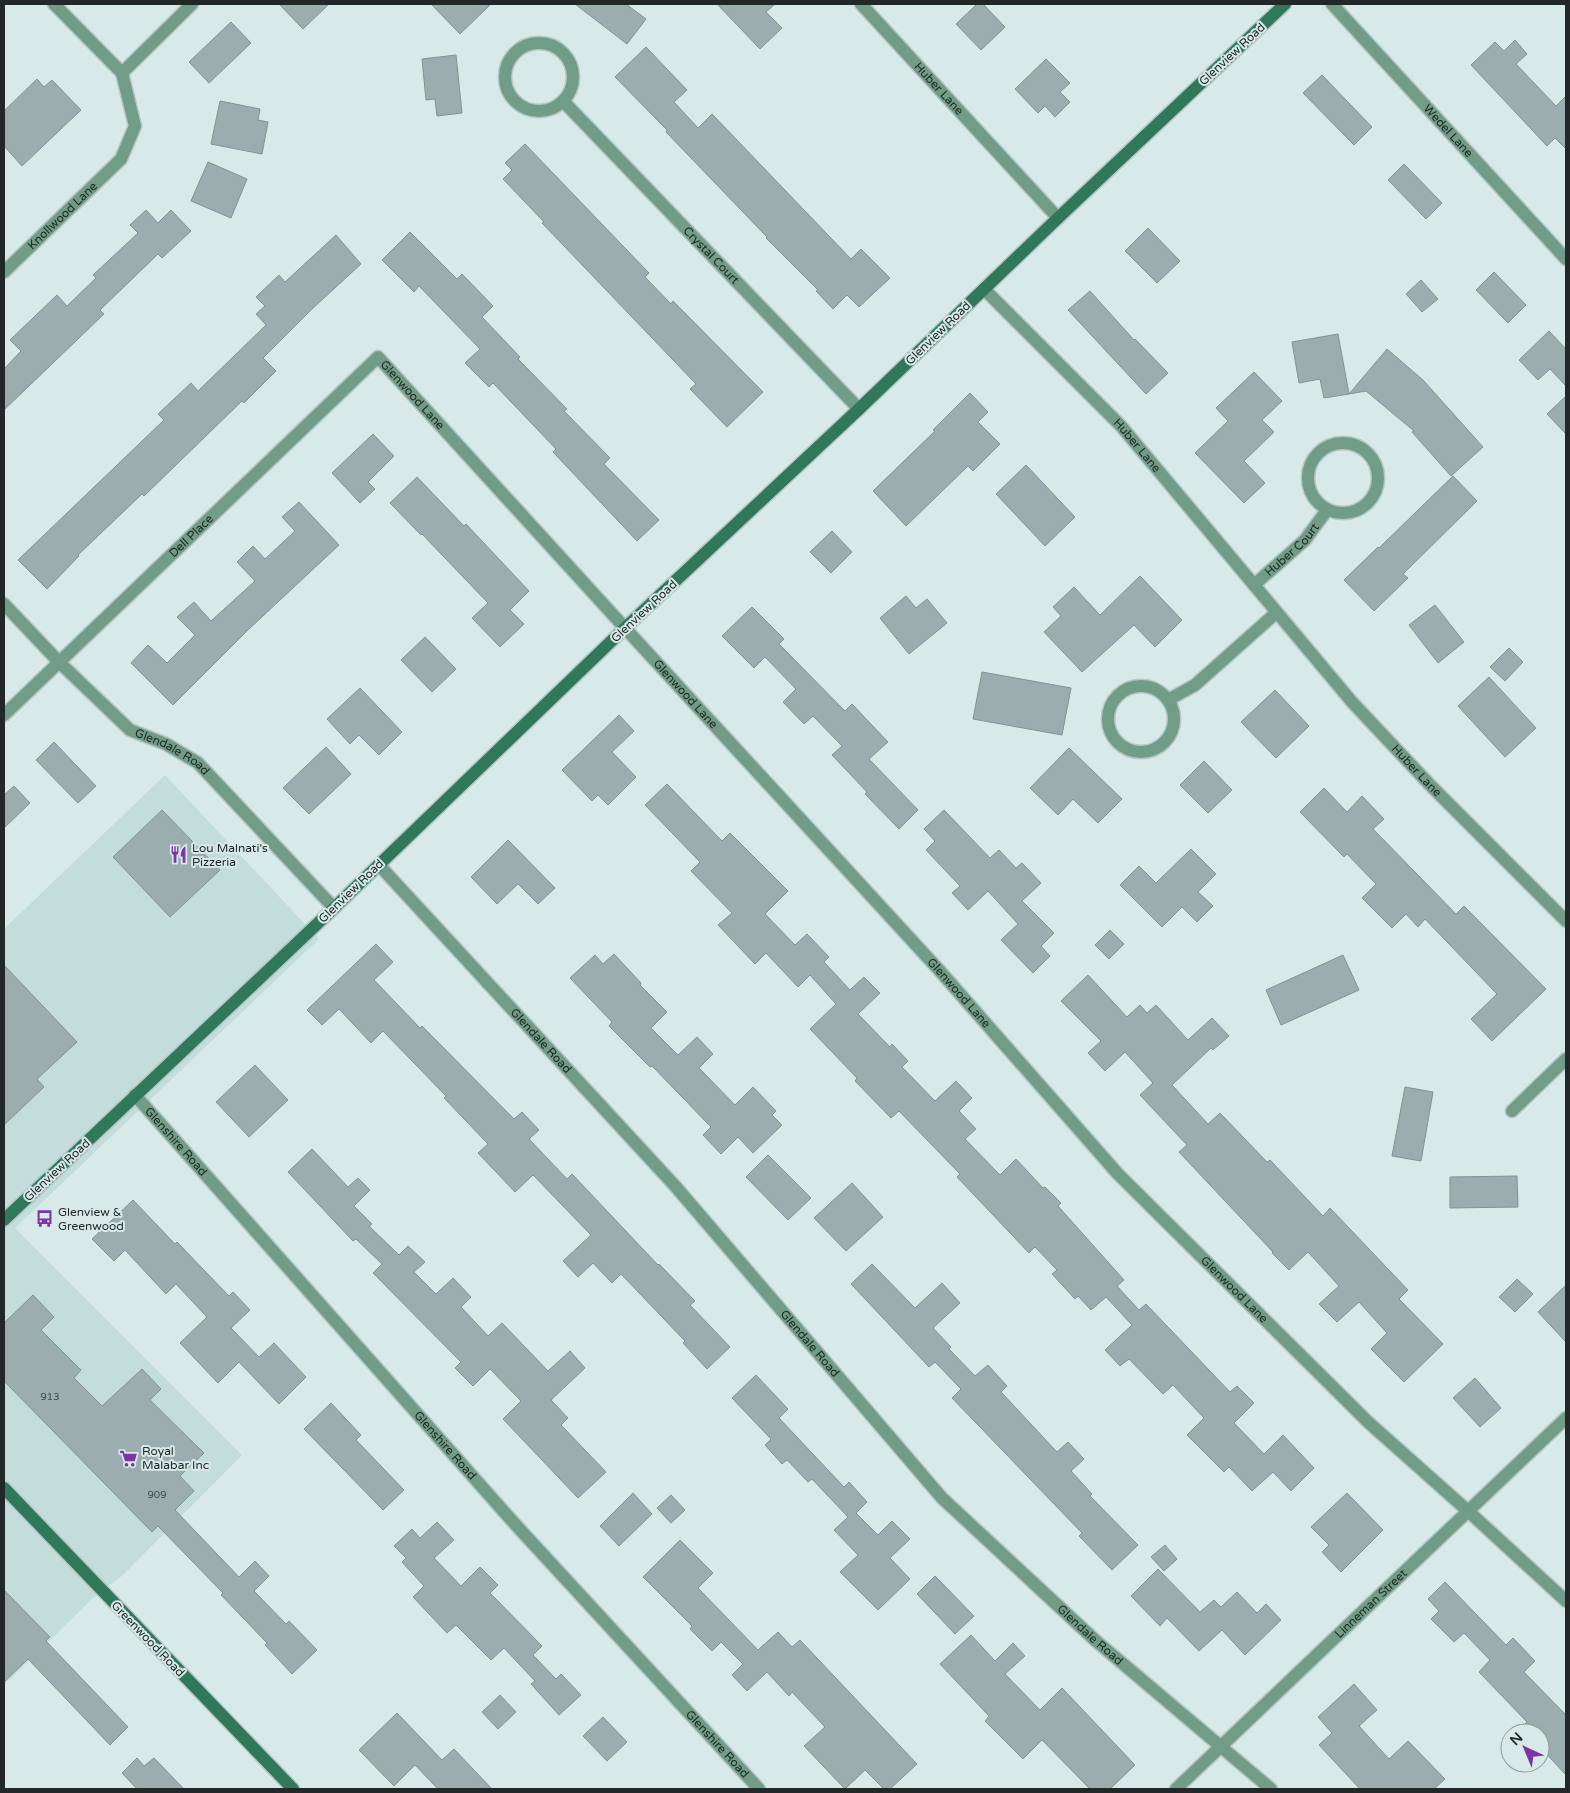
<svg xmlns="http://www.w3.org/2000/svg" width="1570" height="1793" font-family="'Varela Round',sans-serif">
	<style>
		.built { fill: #c3dddb }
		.building { fill: #9cadb0; stroke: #829195 }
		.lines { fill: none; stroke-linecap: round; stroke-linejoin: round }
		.street-casing { stroke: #b7c7c5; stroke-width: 15 }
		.secondary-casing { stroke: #b7c7c5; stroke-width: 15 }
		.street { stroke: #709c88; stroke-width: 12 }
		.secondary { stroke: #30785c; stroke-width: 12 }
		.labels { text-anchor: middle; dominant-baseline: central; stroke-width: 4; stroke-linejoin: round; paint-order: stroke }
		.number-label { font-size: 10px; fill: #40494a }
		.street-label { font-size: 12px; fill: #222828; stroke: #d8eae8 }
		.poi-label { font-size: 12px; fill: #222828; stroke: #d8eae8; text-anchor: start }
	</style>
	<rect width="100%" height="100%" fill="#d8eae8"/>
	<path class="built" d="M165,775l154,164 -304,289 227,227 -119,120 -31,24 -88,86v-756z"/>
	<g class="building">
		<path d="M279,4h50l-26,25z"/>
		<path d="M431,4h60l-31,30z"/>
		<path d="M575,4h51l20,15 -19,25z"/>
		<path d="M717,4h58l-9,8 16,16 -22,21z"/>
		<path d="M977,4h6l22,23 -24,23 -25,-26z"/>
		<path d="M231,22l20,21 -42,40 -20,-21z"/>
		<path d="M1515,40l12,14 -11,10 40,42 10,-10v53l-11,-11 -8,8 -76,-81 24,-23 9,9z"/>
		<path d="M646,47l41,43 -13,12 24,26 14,-14 139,145 10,-10 29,29 -31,29 -12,-12 -14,14 -17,-18 2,-1 -52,-52 1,-1 -101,-105 1,-2 -52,-53z"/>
		<path d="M456,55l6,58 -25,3 -2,-17 -9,1 -4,-41z"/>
		<path d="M1046,59l24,24 -10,9 10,10 -15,15 -10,-11 -7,7 -23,-24z"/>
		<path d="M1322,75l50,52 -18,18 -51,-52z"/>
		<path d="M37,79l7,8 8,-7 29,30 -59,56 -18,-20v-35z"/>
		<path d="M220,101l40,8 -2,11 10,2 -6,32 -51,-10z"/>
		<path d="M525,144l124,129 -4,4 26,27 2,-3 90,91 -36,35 -37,-38 6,-5 -154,-161 2,-1 -41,-43 9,-9 -7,-7z"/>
		<path d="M208,162l39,17 -16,39 -40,-17z"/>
		<path d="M1404,164l38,39 -16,16 -38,-39z"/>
		<path d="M146,210l12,13 13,-13 20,21 -29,27 -4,-4 -58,56 4,4 -100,96v-41l17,-18 -11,-11 47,-45 10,11 29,-28 -3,-3 45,-42 -8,-8z"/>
		<path d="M1148,228l32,33 -23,22 -32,-32z"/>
		<path d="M410,232l47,47 5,-5 31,32 -11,11 38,40 -2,2 49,50 -3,2 46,47 -6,6 55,56 -22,21 -84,-89 3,-3 -63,-66 -4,4 -24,-24 15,-14 -61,-63 -5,6 -32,-32z"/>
		<path d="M336,235l25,29 -49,45 -49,49 13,13 -32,32 -2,-2 -98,95 -2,-2 -64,61 1,1 -32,33 -29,-29 146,-140 -6,-6 33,-31 7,8 68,-66 -10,-11 9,-8 -9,-9 23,-22 6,7z"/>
		<path d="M1494,272l32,33 -18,18 -32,-33z"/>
		<path d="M1421,280l17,19 -16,13 -16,-18z"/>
		<path d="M1090,291l44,49 1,-1 33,34 -22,21 -78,-84z"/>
		<path d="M1549,331l17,18v37l-16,-17 -12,11 -19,-20z"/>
		<path d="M1338,334l11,60 -25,4 -4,-19 -21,4 -7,-41z"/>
		<path d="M1387,349l36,31 60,67 -32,29 -39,-44 2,-1 -48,-40 -17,3z"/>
		<path d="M1254,372l28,29 -20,19 12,12 -30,29 21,22 -21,20 -49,-50 33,-32 -12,-13z"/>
		<path d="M970,393l18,19 -10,10 22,22 -27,27 -5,-5 -62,60 -33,-35 62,-60 -2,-1z"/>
		<path d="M1566,396v38l-19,-20z"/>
		<path d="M373,434l21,22 -26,26 7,7 -15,14 -28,-30z"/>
		<path d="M1026,465l49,52 -30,29 -49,-52z"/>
		<path d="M1453,476l24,25 -74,73 5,4 -34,33 -30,-31 34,-33 1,1z"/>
		<path d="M417,477l47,49 2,-2 63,67 -19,19 14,14 -24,23 -28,-29 16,-15 -66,-69 -1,1 -31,-32z"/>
		<path d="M299,502l40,43 -90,84 -76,76 -42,-42 17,-18 19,18 28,-28 -18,-18 17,-15 17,19 44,-40 -18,-19 16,-16 12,13 30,-28 -13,-14z"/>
		<path d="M832,531l20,21 -21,21 -21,-21z"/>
		<path d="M1140,576l42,44 -27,27 -21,-22 -52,47 -38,-40 17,-16 -8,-9 21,-20 26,28z"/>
		<path d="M906,596l10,12 11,-9 20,24 -38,31 -29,-36z"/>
		<path d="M1435,605l29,37 -26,21 -29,-38z"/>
		<path d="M752,607l32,32 -5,5 66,67 7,-7 36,38 -19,17 49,51 -19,19 -34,-35 2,-2 -35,-37 10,-9 -29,-30 -9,8 -21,-22 13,-13 -31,-32 -11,11 -32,-32z"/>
		<path d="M425,637l31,32 -24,23 -31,-32z"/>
		<path d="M1509,648l14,14 -18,19 -15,-14z"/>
		<path d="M982,672l89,16 -9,47 -89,-16z"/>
		<path d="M1489,677l47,51 -31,29 -47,-51z"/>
		<path d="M360,688l42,44 -23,23 -20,-20 -9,9 -23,-25z"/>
		<path d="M1275,690l34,36 -33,32 -35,-36z"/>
		<path d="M619,715l15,16 -22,21 24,25 -28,28 -10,-10 -6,6 -30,-31z"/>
		<path d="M54,742l42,44 -18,17 -42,-43z"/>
		<path d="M326,747l25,27 -42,40 -26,-26z"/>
		<path d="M1069,748l53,51 -24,24 -25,-24 -15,16 -28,-27z"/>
		<path d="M1204,761l28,29 -24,23 -28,-28z"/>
		<path d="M667,784l55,57 8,-8 58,58 -23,23 30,31 12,-11 22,23 -5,5 26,28 14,-13 16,16 -22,21 32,33 2,-3 16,17 -6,6 33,34 21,-20 16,17 -13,13 17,18 -11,10 35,36 16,-16 27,29 2,-1 16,16 -3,3 66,74 -7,6 22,24 7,-6 84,88 7,-6 17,17 -20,20 30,31 19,-19 31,33 -23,23 -18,-19 -21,19 -23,-24 -5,5 -37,-37 17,-17 -31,-33 -10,9 -34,-35 -9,7 -15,-16 27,-25 -26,-28 -15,13 -13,-14 -3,3 -23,-25 5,-4 -22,-23 -6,6 -72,-76 3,-3 -61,-63 -8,7 -36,-37 2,-3 -47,-49 26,-25 -26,-29 -12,12 -32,-34 -11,11 -37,-39 14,-12 -41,-42 9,-9 -55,-57z"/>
		<path d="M14,786l16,17 -26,25v-33z"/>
		<path d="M1324,788l23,24 15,-16 22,23 -11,10 83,85 8,-8 82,83 -54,52 -21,-22 26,-25 -72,-75 -7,8 -12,-13 -14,14 -30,-30 14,-14 -29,-30 -3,3 -44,-45z"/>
		<path d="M162,810l58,60 -50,47 -57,-60z"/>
		<path d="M944,810l46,48 9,-8 17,18 6,-5 19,20 -19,18 32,32 -13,13 9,10 -17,17 -32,-33 17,-16 -30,-33 -20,19 -16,-17 8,-7 -34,-36 9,-9 -11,-12z"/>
		<path d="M508,840l47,48 -17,16 -20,-20 -21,20 -26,-27z"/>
		<path d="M1191,849l25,25 -18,18 15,14 -16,16 -15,-15 -20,20 -42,-42 19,-19 17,17z"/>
		<path d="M1110,930l14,14 -15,15 -14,-14z"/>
		<path d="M376,944l17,18 -19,18 46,48 2,-2 92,93 8,-7 17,18 -10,9 38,40 5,-5 86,91 1,-1 36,37 -5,4 40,42 -23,22 -24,-26 2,-2 -64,-67 -9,9 -19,-20 -15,14 -15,-16 28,-26 -58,-60 -18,17 -37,-39 10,-9 -44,-46 2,-2 -63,-65 -12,12 -32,-34 -17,16 -15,-15z"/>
		<path d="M614,954l27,29 -1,2 27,27 -16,16 27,27 19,-18 16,17 -14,14 36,37 18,-18 23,24 -4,4 10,10 -29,28 -15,-16 -17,17 -18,-19 8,-8 -59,-61 -2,1 -41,-41 3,-4 -42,-44 25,-23 8,9z"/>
		<path d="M1343,955l16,35 -78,35 -15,-35z"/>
		<path d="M4,965l73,77 -40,37 7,8 -40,38z"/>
		<path d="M1088,975l39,42 13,-12 7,8 9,-8 32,35 24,-22 17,18 -16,14 -2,-2 -39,37 36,39 12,-11 47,49 3,-2 53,56 7,-8 78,82 -9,9 44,45 -39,38 -33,-33 16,-16 -28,-31 -22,20 -18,-18 20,-18 -31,-34 -19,18 -17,-17 1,-1 -94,-100 8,-7 -47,-50 13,-12 -28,-31 -20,19 -17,-18 13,-12 -40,-40z"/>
		<path d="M255,1065l33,35 -39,37 -33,-35z"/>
		<path d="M1405,1087l28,5 -12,69 -29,-5z"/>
		<path d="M312,1149l36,38 10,-9 12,12 -16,16 18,18 -3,2 30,29 9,-9 17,16 -11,10 22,22 17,-16 18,19 -10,10 27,29 14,-13 46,48 22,-20 15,17 -34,32 17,18 -7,7 45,47 -28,26 -75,-79 18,-18 -31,-32 -17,17 -18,-18 6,-6 -88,-89 9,-9 -26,-25 -3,2 -65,-69z"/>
		<path d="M768,1155l43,43 -23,22 -42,-43z"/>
		<path d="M1517,1176l1,31 -68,1v-31z"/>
		<path d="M852,1183l31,34 -37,34 -32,-33z"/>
		<path d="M133,1200l42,44 2,-2 52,54 4,-4 17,18 -19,18 28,29 15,-14 32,34 -27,27 -40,-42 -21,21 -38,-40 27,-26 -31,-33 -10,10 -41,-44 -11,11 -22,-22z"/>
		<path d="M872,1264l43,44 27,-25 18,20 -27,25 18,19 -2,2 26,27 13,-11 19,21 -6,6 56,60 11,-10 16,17 -13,12 21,23 -2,2 48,49 -26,25 -33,-34 3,-3 -130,-135 9,-9 -26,-27 -6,5 -78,-83z"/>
		<path d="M1517,1279l16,15 -18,18 -16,-15z"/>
		<path d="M1566,1285v57l-28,-30z"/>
		<path d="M33,1295l21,22 -13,13 40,40 -7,8 28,28 40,-37 19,20 -11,11 54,53 -24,23 14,15 -19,19 64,67 16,-16 14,15 -15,15 32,33 3,-3 28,29 -25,24 -27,-29 2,-2 -46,-48 2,-2 -65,-67 -6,6 -148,-151v-58z"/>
		<path d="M756,1375l32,34 -9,9 65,69 5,-5 18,20 -11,11 22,22 14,-14 18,18 -20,19 20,21 -32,31 -38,-38 18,-17 -24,-25 14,-13 -36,-38 -4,3 -21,-22 -5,4 -17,-19 6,-6 -39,-41z"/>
		<path d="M1475,1378l26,30 -21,19 -27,-29z"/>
		<path d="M331,1403l30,32 -5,5 48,50 -21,20 -79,-81z"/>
		<path d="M633,1493l19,21 -33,32 -19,-20z"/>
		<path d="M1347,1493l36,37 -42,42 -19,-20 7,-7 -18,-18z"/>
		<path d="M671,1495l14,15 -14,13 -14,-15z"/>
		<path d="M437,1522l17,18 -20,18 27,28 19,-19 18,18 -8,8 52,53 -9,9 23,24 5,-5 20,21 -22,20 -28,-31 4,-3 -31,-33 -13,12 -35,-35 -9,8 -34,-36 11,-11 -22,-24 4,-4 -12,-12 18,-17 8,9z"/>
		<path d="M680,1540l33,33 -15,15 60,62 20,-18 14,15 8,-7 117,124 -27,25h-6l-19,-19 -20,19 -41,-43 21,-19 -33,-35 -3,4 -22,-24 -20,19 -15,-16 11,-11 -22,-22 -9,9 -22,-22 2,-3 -49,-49z"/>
		<path d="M1165,1545l12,14 -13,12 -13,-14z"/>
		<path d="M1158,1569l42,43 14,-12 7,7 16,-15 20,21 9,-9 15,16 -36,35 -23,-25 -23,21 -32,-33 -7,8 -29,-30z"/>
		<path d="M935,1576l39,40 -19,18 -38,-40z"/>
		<path d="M1445,1582l61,63 7,-7 22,23 -11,11 42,43v60l-26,-28v-14h-25l12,-11 -48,-50 11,-12 -26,-27 -10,9 -23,-23 8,-8 -11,-12z"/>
		<path d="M4,1590l46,47 -4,4 82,86 -18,18 -82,-86 -24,23z"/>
		<path d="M971,1635l24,26 18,-18 12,13 -20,18 35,36 22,-22 73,77 -25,24h-20l-48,-49 -19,19 -38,-38 4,-5 -49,-52z"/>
		<path d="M1354,1684l23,26 -18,16 30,33 19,-18 37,38 -11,10h-74l-41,-44 13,-12 -14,-16z"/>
		<path d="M500,1695l16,17 -18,17 -16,-17z"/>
		<path d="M397,1713l45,47 12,-11 38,40h-54l-23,-24 -21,21 -35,-36z"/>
		<path d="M603,1717l24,25 -20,19 -24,-25z"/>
		<path d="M137,1758l7,8 10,-8 30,31h-47l-15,-16z"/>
	</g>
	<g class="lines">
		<defs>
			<g id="street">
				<path id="s1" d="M861,4l197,214"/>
				<path id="s2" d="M1332,4l234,255"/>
				<circle cx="539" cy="77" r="34"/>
				<path d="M122,73l70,-69"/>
				<path id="s3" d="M563,101l296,308"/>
				<path id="s4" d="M4,272l117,-113 14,-33 -13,-53 -68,-69"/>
				<path id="s5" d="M984,289l137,137 231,276 79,84 135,135"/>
				<circle cx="1343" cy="478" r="35"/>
				<path id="s6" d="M1254,585l51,-45 22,-30"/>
				<path id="s7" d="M4,604l55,58 71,68 36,14 32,19 136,145"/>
				<circle cx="1141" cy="719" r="33"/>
				<path d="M1168,700l27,-15 81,-72"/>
				<path id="s8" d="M4,715l374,-358 247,271 314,342 179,204 250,248 100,89 98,90"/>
				<path id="s9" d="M379,865l297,322 266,311 154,143 175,148"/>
				<path id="s10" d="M135,1095l379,428 245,266"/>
				<path d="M1512,1111l54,-52"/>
				<path id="s11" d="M1176,1789l390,-371"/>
			</g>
			<g id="secondary">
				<path d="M4,1220l330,-312 291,-280 234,-219 199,-191 227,-214"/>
				<path d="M4,1488l289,301"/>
			</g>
		</defs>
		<use href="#street" class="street-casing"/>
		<use href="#secondary" class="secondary-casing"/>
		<use href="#street" class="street"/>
		<use href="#secondary" class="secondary"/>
	</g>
	<defs>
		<symbol id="restaurant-bare" viewBox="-9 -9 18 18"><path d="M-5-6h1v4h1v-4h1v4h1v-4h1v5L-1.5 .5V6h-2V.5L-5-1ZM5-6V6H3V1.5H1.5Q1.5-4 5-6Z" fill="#7d34a7" stroke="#d8eae8" stroke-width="2.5" paint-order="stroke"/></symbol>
		<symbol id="bus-bare" viewBox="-9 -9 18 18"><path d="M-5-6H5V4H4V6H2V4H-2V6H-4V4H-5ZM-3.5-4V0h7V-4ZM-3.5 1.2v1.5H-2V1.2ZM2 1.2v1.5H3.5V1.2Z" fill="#7d34a7" stroke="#d8eae8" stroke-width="2.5" paint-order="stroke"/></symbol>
		<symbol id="supermarket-bare" viewBox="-9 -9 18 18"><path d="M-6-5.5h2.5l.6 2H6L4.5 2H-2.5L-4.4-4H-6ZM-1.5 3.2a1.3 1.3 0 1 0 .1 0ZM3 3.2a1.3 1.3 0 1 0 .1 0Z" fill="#7d34a7" stroke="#d8eae8" stroke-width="2.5" paint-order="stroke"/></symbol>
	</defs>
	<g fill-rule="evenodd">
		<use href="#restaurant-bare" x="166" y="842" width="25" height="25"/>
		<use href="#bus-bare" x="32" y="1206" width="25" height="25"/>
		<use href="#supermarket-bare" x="116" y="1446" width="25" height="25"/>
	</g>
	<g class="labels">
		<g class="number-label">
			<text x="50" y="1397">913</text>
			<text x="157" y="1495">909</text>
		</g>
		<g class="street-label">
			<text transform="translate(1232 54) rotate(-43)">Glenview Road</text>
			<text stroke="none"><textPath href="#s1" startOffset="115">Huber Lane</textPath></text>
			<text stroke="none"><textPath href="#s2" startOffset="172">Wedel Lane</textPath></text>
			<text stroke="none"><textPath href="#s4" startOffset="81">Knollwood Lane</textPath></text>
			<text stroke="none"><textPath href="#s3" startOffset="214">Crystal Court</textPath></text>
			<text transform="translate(938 333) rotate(-44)">Glenview Road</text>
			<text stroke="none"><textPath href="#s8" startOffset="569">Glenwood Lane</textPath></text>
			<text stroke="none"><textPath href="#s5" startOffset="219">Huber Lane</textPath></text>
			<text stroke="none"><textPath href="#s8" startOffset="259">Dell Place</textPath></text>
			<text stroke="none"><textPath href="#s6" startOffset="52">Huber Court</textPath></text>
			<text transform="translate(644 611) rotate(-43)">Glenview Road</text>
			<text stroke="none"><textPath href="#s8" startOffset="974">Glenwood Lane</textPath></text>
			<text stroke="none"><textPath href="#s7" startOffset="226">Glendale Road</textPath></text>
			<text stroke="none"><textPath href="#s5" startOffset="648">Huber Lane</textPath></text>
			<text transform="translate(351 891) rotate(-44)">Glenview Road</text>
			<text stroke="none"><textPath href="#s8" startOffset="1379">Glenwood Lane</textPath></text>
			<text stroke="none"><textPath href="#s9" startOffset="239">Glendale Road</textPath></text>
			<text stroke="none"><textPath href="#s10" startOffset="62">Glenshire Road</textPath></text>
			<text transform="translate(57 1170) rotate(-43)">Glenview Road</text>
			<text stroke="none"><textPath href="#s8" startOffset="1784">Glenwood Lane</textPath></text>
			<text stroke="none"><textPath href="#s9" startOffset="644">Glendale Road</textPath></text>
			<text stroke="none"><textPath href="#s10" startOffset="468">Glenshire Road</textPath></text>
			<text stroke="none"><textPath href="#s11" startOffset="269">Linneman Street</textPath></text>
			<text stroke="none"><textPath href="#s9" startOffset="1049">Glendale Road</textPath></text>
			<text transform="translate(148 1639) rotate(46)">Greenwood Road</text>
			<text stroke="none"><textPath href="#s10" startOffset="872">Glenshire Road</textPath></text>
		</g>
		<g class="poi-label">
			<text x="192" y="848">Lou Malnati's<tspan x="192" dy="14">Pizzeria</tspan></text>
			<text x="58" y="1212">Glenview &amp;<tspan x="58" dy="14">Greenwood</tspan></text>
			<text x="142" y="1451">Royal<tspan x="142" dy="14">Malabar Inc</tspan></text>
		</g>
	</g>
	<rect width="1570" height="1793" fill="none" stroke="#222828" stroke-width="10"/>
	<g transform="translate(1525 1748) rotate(316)"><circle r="24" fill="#d8eae8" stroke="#8f9c9b"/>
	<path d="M0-4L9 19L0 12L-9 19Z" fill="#7d34a7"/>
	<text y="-8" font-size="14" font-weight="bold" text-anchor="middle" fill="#222828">N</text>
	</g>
</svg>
